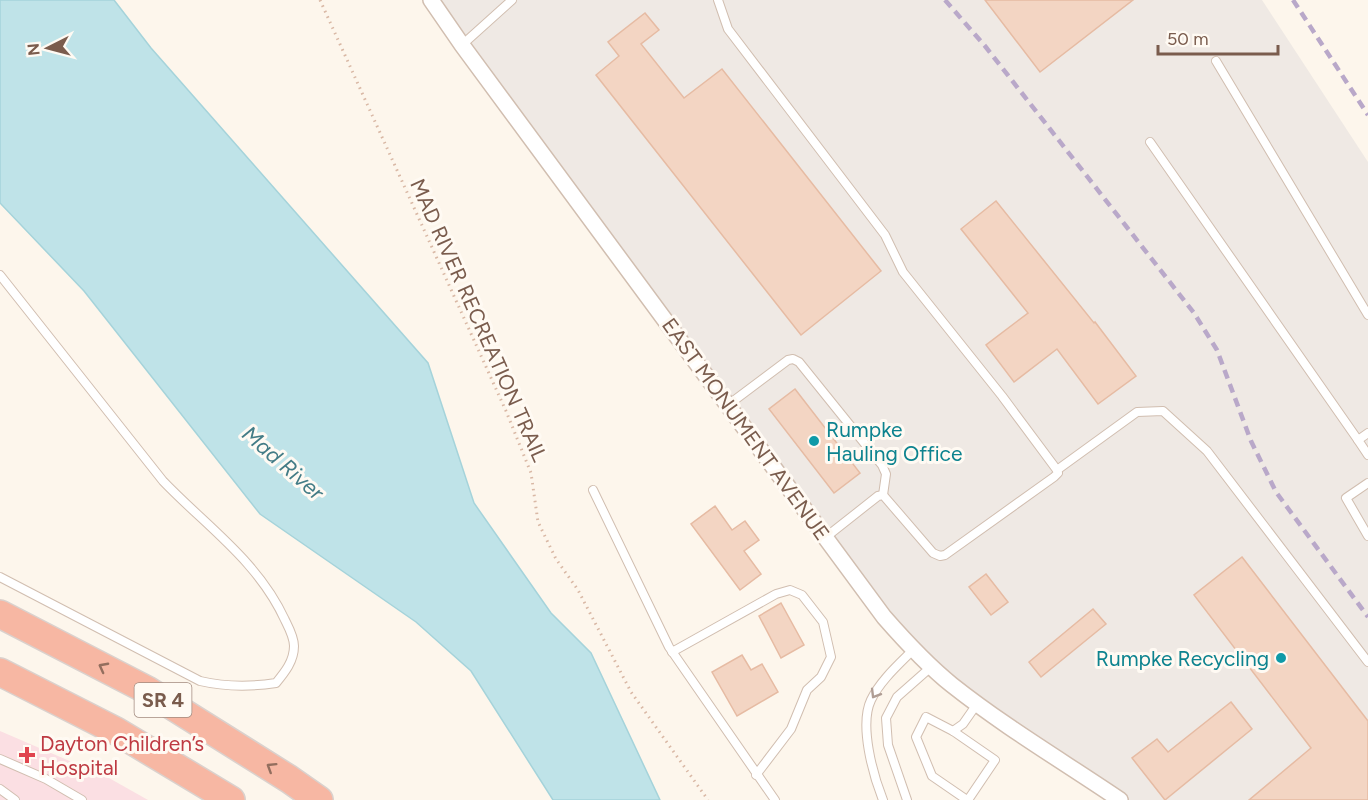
<svg xmlns="http://www.w3.org/2000/svg" width="1368" height="800" font-family="Figtree,sans-serif">
	<style>
		.industrial { fill: #efe9e4 }
		.medical { fill: #fbdfe3 }
		.water { fill: #bfe3e8; stroke: #a5d3da; stroke-width: 1.5 }
		.building { fill: #f3d5c3; stroke: #e6bba3; stroke-width: 1.5 }
		.lines { fill: none; stroke-linecap: round; stroke-linejoin: round }
		.lane-casing { stroke: #d1beb0; stroke-width: 10 }
		.street-casing { stroke: #d1beb0; stroke-width: 18 }
		.highway-casing { stroke: #dad1cd; stroke-width: 30 }
		.path { stroke: #d9b8a5; stroke-width: 3; stroke-dasharray: 1.5 4.5; stroke-linecap: butt }
		.lane { stroke: #fff; stroke-width: 8 }
		.street { stroke: #fff; stroke-width: 15 }
		.highway { stroke: #f7b7a3; stroke-width: 27 }
		.rail { stroke: #b9a8c9; stroke-width: 4.5; stroke-dasharray: 9 6; stroke-linecap: butt }
		.oneway { stroke: #936e5e }
		.oneway2 { stroke: #af9d94 }
		.culture-dot { fill: #0f9aa8; stroke: #fffaf3; stroke-width: 2 }
		.health-dot { fill: #e0444e; stroke: #fffaf3; stroke-width: 2 }
		.labels { text-anchor: middle; dominant-baseline: central; stroke-width: 6; stroke-linejoin: round; paint-order: stroke }
		.shield { fill: #fffaf3; stroke: #a28b7f; stroke-width: 1.5 }
		.shield-label { font-size: 20px; font-weight: bold; fill: #7a5c4d }
		.street-label { font-size: 21px; fill: #7a5c4d; stroke: #fffaf3 }
		.culture-label { font-size: 21px; fill: #0d838f; stroke: #fffaf3; text-anchor: start }
		.health-label { font-size: 21px; fill: #be3a42; stroke: #fffaf3; text-anchor: start }
		.water-label { font-size: 22px; font-style: italic; fill: #437c86; stroke: #fffaf3 }
	</style>
	<rect width="100%" height="100%" fill="#fdf6ec"/>
	<path class="industrial" d="M425,0h837l106,162v638h-243l-205,-143z"/>
	<path class="medical" d="M0,731l109,47 39,22h-148z"/>
	<path class="water" d="M0,0h114l37,48 277,315 46,140 77,110 40,40 69,147h-107l-82,-129 -55,-49 -156,-108 -176,-223 -84,-88z"/>
	<g class="building">
		<path d="M985,0h148l-93,72z"/>
		<path d="M645,13l14,17 -18,14 43,54 38,-29 159,202 -80,64 -205,-260 23,-19 -11,-14z"/>
		<path d="M996,201l98,122 1,-1 41,54 -38,28 -41,-55 -43,33 -28,-37 42,-32 -67,-84z"/>
		<path d="M795,389l65,84 -26,20 -65,-84z"/>
		<path d="M715,506l17,24 13,-9 14,19 -15,11 17,23 -21,16 -49,-66z"/>
		<path d="M1242,557l126,164v79h-119l62,-52 -117,-153z"/>
		<path d="M986,574l22,28 -17,13 -22,-28z"/>
		<path d="M781,603l23,42 -23,13 -22,-42z"/>
		<path d="M1093,609l13,15 -65,53 -12,-15z"/>
		<path d="M742,655l9,15 11,-6 16,28 -41,24 -25,-44z"/>
		<path d="M1231,702l21,27 -87,71 -33,-42 25,-19 11,13z"/>
	</g>
	<g class="lines">
		<defs>
			<g id="lane">
				<path d="M718,0l10,29 157,206 18,37 99,124 55,74 1,3 -4,4 -109,78 -5,1 -7,-3 -50,-58 -5,1 -52,41"/>
				<path d="M462,45l50,-45"/>
				<path d="M1216,61l152,254"/>
				<path d="M1150,142l208,298"/>
				<path d="M0,275l163,206c43,45 95,80 122,139 4,8 9,17 9,26 0,15 -9,26 -18,37 -26,4 -50,4 -76,-2l-200,-104"/>
				<path d="M728,405l60,-45 5,-1 6,3 83,103 4,9 -3,21"/>
				<path d="M1368,433l-10,7 10,15"/>
				<path d="M1057,470l80,-58 26,-1 44,40 161,211"/>
				<path d="M1368,483l-22,15 22,38"/>
				<path d="M593,490l76,157 106,153"/>
				<path d="M672,652l104,-58 14,-4 12,5 21,27 8,35 -10,20 -14,13 -16,39 -35,46"/>
				<path d="M953,731l10,-7 14,-20"/>
				<path d="M0,759l46,20 36,21"/>
				<path d="M0,789l15,11"/>
				<path d="M883,800c-10,-25 -24,-75 -12,-100 9,-19 27,-35 42,-50"/>
				<path d="M907,800l-19,-55 -2,-27 11,-21 34,-30"/>
				<path d="M967,800l-35,-24 -16,-39 10,-20 27,14 42,29 -27,40"/>
			</g>
			<path id="street" d="M431,0l31,45 422,572c21,24 43,48 68,68 53,42 112,77 168,115"/>
			<g id="highway">
				<path d="M0,614l147,76 142,89 30,21"/>
				<path d="M0,672l116,59 115,69"/>
			</g>
		</defs>
		<use href="#lane" class="lane-casing"/>
		<use href="#street" class="street-casing"/>
		<use href="#highway" class="highway-casing"/>
		<path class="path" d="M320,0l186,411 25,62 7,49 18,37 22,31 53,102 77,108"/>
		<use href="#lane" class="lane"/>
		<use href="#street" class="street"/>
		<use href="#highway" class="highway"/>
		<g class="rail">
			<path d="M945,0l40,46 209,267 23,37 34,91 25,51 92,125"/>
			<path d="M1293,0l75,115"/>
		</g>
	</g>
	<defs><path id="oneway-chevron" d="M-2-3.5L2.5 0L-2 3.5" fill="none" stroke-width="1.6" stroke-linecap="round" stroke-linejoin="round" transform="scale(1.5)"/></defs>
	<g class="oneway">
		<use href="#oneway-chevron" transform="translate(103 667) rotate(-152)"/>
		<use href="#oneway-chevron" transform="translate(271 767) rotate(-148)"/>
	</g>
	<use class="oneway2" href="#oneway-chevron" transform="translate(875 694) rotate(121)"/>
	<g class="culture-dot">
		<circle cx="814" cy="441" r="6"/>
		<circle cx="1281" cy="658" r="6"/>
	</g>
	<path class="health-dot" d="M24 746h6v6h6v6h-6v6h-6v-6h-6v-6h6z"/>
	<g class="labels">
		<rect class="shield" x="134.5" y="683" width="57" height="34" rx="4.5"/>
		<g class="shield-label">
			<text x="163" y="700">SR 4</text>
		</g>
		<g class="street-label">
			<text transform="translate(479 320) rotate(66)">MAD RIVER RECREATION TRAIL</text>
			<text transform="translate(746 429) rotate(54)">EAST MONUMENT AVENUE</text>
		</g>
		<g class="culture-label">
			<text x="826" y="429">Rumpke<tspan x="826" dy="24">Hauling Office</tspan></text>
			<text x="1269" y="658" text-anchor="end">Rumpke Recycling</text>
		</g>
		<g class="health-label">
			<text x="40" y="743">Dayton Children’s<tspan x="40" dy="24">Hospital</tspan></text>
		</g>
		<g class="water-label">
			<text transform="translate(283 463) rotate(41)">Mad River</text>
		</g>
	</g>
	<g transform="translate(48 48) rotate(264)" stroke="#fffaf3" stroke-width="4.5" paint-order="stroke">
	<path d="M0-4.5L10 22L0 15L-10 22Z" fill="#7a5c4d"/>
	<text y="-9" font-size="16" font-weight="bold" text-anchor="middle" fill="#7a5c4d">N</text>
	</g>
	<path d="M1158 45v9h120v-9" fill="none" stroke="#7a5c4d" stroke-width="3"/>
	<text x="1167" y="45" font-size="18" fill="#7a5c4d" stroke="#fffaf3" stroke-width="4.5" paint-order="stroke">50 m</text>
</svg>
